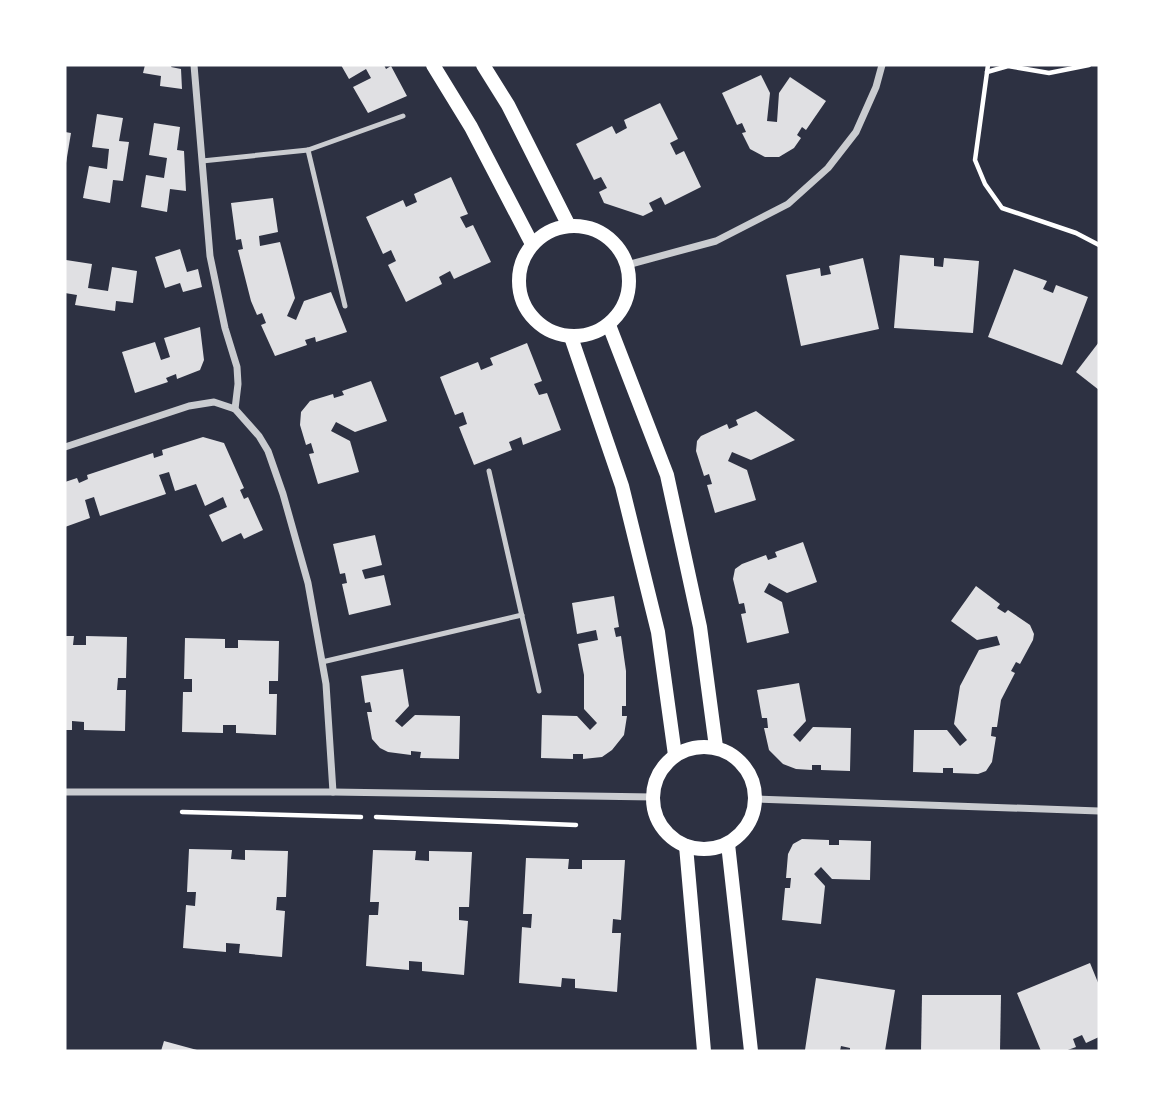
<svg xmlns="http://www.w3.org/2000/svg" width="1164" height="1116" font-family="Quicksand,sans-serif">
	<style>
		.building { fill: #e0e0e3 }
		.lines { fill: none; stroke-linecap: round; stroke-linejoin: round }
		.path { stroke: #fff; stroke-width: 4.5 }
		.service { stroke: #caccd0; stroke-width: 5 }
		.minor { stroke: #caccd0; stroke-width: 7 }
		.secondary { stroke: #fff; stroke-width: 14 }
	</style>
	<rect width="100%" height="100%" fill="#2d3142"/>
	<g class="building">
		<path d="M145,65h27l-1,2 10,2 1,20 -22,-3 1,-10 -18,-3z"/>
		<path d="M341,65h43l2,4 5,-3 16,30 -39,17 -15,-26 18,-9 -5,-9 -17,10z"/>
		<path d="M761,75l9,18 -3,28 10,1 2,-29 11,-16 36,24 -20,29 -4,-3 -5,8 4,3 -7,10 -15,9h-14l-15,-8 -8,-16 4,-1 -4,-9 -5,2 -15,-32z"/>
		<path d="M660,103l18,36 -8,4 6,12 8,-4 17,36 -36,18 -4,-8 -12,6 4,8 -10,5 -39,-13 -5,-11 8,-4 -6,-11 -7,3 -18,-36 36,-18 4,8 11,-6 -3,-8z"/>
		<path d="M97,114l26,4 -4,23 10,1 -6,39 -10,-1 -3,23 -27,-5 6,-32 18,3 2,-20 -17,-2z"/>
		<path d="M154,123l26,4 -3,23 7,1 2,40 -16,-2 -3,23 -26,-5 5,-32 18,3 3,-20 -18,-3z"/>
		<path d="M65,132l6,1 -5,30h-1z"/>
		<path d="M451,177l17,37 -8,3 6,11 7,-3 18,37 -37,17 -4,-8 -11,6 3,7 -36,18 -18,-37 8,-4 -5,-11 -8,4 -17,-37 37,-17 3,7 11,-5 -3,-8z"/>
		<path d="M273,198l5,34 -19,4 1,10 20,-4 15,56 -8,18 9,4 8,-19 27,-9 16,40 -31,10 -1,-5 -10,3 2,5 -32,11 -14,-31 5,-2 -4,-10 -5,2 -6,-14 -13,-51 5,-1 -2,-10 -5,1 -5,-37z"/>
		<path d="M180,249l7,23 11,-3 4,18 -19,5 -3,-9 -15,5 -10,-31z"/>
		<path d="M900,255l34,3v8l9,1 1,-9 35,3 -6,72 -79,-5z"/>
		<path d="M863,258l16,71 -78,17 -15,-71 34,-7 1,8 10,-2 -2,-8z"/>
		<path d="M66,260l26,4 -4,24 20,3 4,-24 25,4 -4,32 -17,-2 -1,10 -40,-6 2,-10 -12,-2z"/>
		<path d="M1014,269l33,12 -4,8 10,4 3,-8 32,12 -26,68 -74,-28z"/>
		<path d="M200,327l4,33 -4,10 -23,9 -1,-5 -10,4 2,4 -33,11 -13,-41 33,-10 6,18 9,-3 -6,-19z"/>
		<path d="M1099,342v48l-23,-18z"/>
		<path d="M527,343l15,38 -8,3 5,11 8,-2 14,37 -38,15 -2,-8 -12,5 3,8 -38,15 -15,-38 8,-3 -4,-12 -8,3 -15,-38 38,-15 3,8 12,-5 -3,-7z"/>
		<path d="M371,381l16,40 -32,11 -19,-10 -5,9 19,10 9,31 -41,12 -9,-30 5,-1 -3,-10 -5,2 -6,-20 1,-13 9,-11 23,-7 1,4 10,-3 -2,-4z"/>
		<path d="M756,411l39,29 -44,20 -19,-8 -4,9 19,9 9,30 -41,13 -8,-28 5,-1 -3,-10 -5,2 -8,-25 1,-10 4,-5 26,-12 2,5 9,-4 -2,-5z"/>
		<path d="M203,437l21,6 20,45 -4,2 4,9 4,-2 15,33 -19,9 -3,-6 -19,9 -13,-27 18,-8 -4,-10 -18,9 -9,-22 -21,7 -6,-19 -10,3 7,19 -66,22 -6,-19 -9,3 5,18 -25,9v-45l12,-4 2,5 9,-4 -1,-4 66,-22 1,5 9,-3 -1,-5z"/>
		<path d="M375,535l7,30 -20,5 3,9 19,-4 7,30 -42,10 -7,-31 5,-1 -2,-10 -5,1 -7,-30z"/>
		<path d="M803,542l14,40 -30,11 -18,-10 -5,9 18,10 7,31 -42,10 -6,-29 5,-1 -2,-10 -5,1 -6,-25 2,-10 7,-5 24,-9 2,5 9,-3 -2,-5z"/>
		<path d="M976,586l24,18 -3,4 8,5 3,-3 22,15 4,9 -1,6 -13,24 -4,-2 -5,9 4,2 -14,27 -4,27h-5l-1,9 5,1 -4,25 -6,9 -8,3 -25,-1v-5h-10v5l-30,-1 1,-42h33l13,16 7,-6 -13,-16 6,-38 19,-36 21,-5 -3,-9 -20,4 -26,-19z"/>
		<path d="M614,596l5,31 -5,1 2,9 5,-1 5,35v35h-4v10h5l-3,19 -12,15 -10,7 -19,2v-5h-10v5l-32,-1 1,-43 35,1 13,14 7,-7 -13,-14v-34l-6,-31 20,-4 -2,-10 -19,4 -5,-31z"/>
		<path d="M65,636h9l-1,9h13v-9l41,1 -1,41h-8l-1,12h9l-1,41 -41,-1v-8l-12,-1v9h-7z"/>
		<path d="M185,638l40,1v9h13v-8l41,1 -1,40h-9v13h8l-1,41 -40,-2v-8h-13v8l-41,-1 1,-40h9v-13h-8z"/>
		<path d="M403,669l6,37 -14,15 7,6 13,-12 45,1 -1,43 -39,-1 1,-6 -10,-1v4l-23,-3 -8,-4 -8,-9 -5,-27h5l-2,-10 -5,1 -4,-27z"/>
		<path d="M799,683l7,38 -13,14 7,7 13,-15 38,1 -1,43 -29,-1v-5h-9v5l-16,-1 -13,-5 -14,-14 -5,-22h4l-1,-10h-5l-5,-28z"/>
		<path d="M802,839l27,1v5h10v-5l32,1 -1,39 -38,-1 -11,-12 -7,7 11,12 -4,38 -39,-4 3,-32h5l1,-10h-5l2,-24 5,-10z"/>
		<path d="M189,849l43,1 -1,9 14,1v-10l43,1 -2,46h-9l-1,13 9,1 -3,46 -43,-4 1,-9 -14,-1v9l-43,-4 3,-43 9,1 1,-14h-9z"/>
		<path d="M373,850l43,1 -1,9 14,1v-10l43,1 -3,55h-10v13l9,1 -4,54 -42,-4v-9l-13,-1v9l-43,-4 3,-51h9l1,-13h-9z"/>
		<path d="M526,858l43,1 -1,10h14v-9h43l-4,60 -8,-1 -1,14h9l-4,59 -42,-4v-9l-13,-1 -1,9 -42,-4 3,-56 9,1 1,-14h-9z"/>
		<path d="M1090,963l9,22v52l-13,6 -4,-8 -9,4 3,8 -11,4h-24l-24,-58z"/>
		<path d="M816,978l79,12 -10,61h-35v-3l-9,-2 -1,5 -35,-1z"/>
		<path d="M922,995h79l-1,56h-79z"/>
		<path d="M164,1041l33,9v1h-36z"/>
	</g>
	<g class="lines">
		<g class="path">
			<path d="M988,65l-13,95 10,24 17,24 74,25 23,12"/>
			<path d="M987,72l21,-6 41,7 40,-8"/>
			<path d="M182,812l179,5"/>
			<path d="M376,817l200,8"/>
		</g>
		<g class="service">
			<path d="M308,150l37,156"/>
			<path d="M202,161l106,-11 95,-34"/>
			<path d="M489,471l50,220"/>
			<path d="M322,662l200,-47"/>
		</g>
		<g class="minor">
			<path d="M194,65l16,191 15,72 12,39 1,17 -3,25"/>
			<path d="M627,265l89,-24 72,-37 40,-36 28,-36 20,-45 6,-22"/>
			<path d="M65,447l124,-41 25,-4 21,7 24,27 9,15 15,43 25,89 18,101 7,108"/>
			<path d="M65,792h268l320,5"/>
			<path d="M756,799l343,12"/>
		</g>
		<g class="secondary">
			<path d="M433,65l38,62 61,117"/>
			<path d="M483,65l25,40 61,121"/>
			<circle cx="574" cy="281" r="55"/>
			<path d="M609,325l58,150 33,152 16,120"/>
			<path d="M571,337l51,149 36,146 17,123"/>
			<circle cx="704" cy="798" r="51"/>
			<path d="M728,844l23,207"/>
			<path d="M686,846l18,205"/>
		</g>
	</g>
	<rect width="1164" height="1116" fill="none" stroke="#ffffff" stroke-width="133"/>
</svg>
